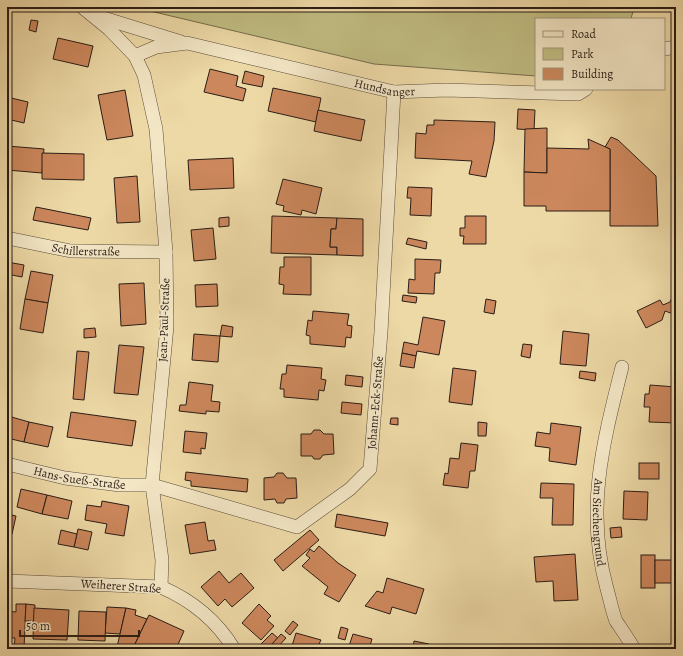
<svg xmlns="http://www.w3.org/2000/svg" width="683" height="656" font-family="Alegreya,serif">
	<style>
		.green { fill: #c0bc81; stroke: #756c4c }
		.building { fill: #cc875c; stroke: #2a1d16 }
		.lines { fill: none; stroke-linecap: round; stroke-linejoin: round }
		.street-casing { stroke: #5b4c3a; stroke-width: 14 }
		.street { stroke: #f3e6c5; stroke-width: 13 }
		.labels { text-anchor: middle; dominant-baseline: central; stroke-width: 3.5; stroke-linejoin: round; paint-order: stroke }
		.street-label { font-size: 12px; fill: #2a1d16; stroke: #f3e6c5 }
	</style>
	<rect width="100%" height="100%" fill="#edd9a6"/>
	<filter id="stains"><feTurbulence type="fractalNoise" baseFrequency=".005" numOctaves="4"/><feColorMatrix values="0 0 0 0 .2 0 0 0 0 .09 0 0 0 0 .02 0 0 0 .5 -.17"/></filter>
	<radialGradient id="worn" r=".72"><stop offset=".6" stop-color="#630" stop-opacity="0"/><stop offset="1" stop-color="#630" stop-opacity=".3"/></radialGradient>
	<path class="green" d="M133,7h501l-3,12h-95v57l-162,-12z"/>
	<g class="building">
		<path d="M31,20l7,1 -2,11 -7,-2z"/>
		<path d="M58,38l35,8 -5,21 -35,-8z"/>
		<path d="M210,69l28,7 -2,10 10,3 -3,12 -39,-9z"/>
		<path d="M245,71l19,5 -2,11 -20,-4z"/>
		<path d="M273,88l48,10 -5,24 -48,-11z"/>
		<path d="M125,90l8,46 -26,4 -9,-45z"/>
		<path d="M7,97l21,5 -4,21 -17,-4z"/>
		<path d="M518,109l17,1 -1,20 -17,-1z"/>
		<path d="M318,110l47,10 -4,21 -47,-10z"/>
		<path d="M434,120l61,2 -1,19 -8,36 -17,-3 3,-13 -57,-3 1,-25 10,1 1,-9h7z"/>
		<path d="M547,128v45l-23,-1 1,-43z"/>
		<path d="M611,137l7,3 38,36 2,50h-48v-77l-5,-2z"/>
		<path d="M588,139l22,10v62h-64v-5h-22v-34l23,1v-25l42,1z"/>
		<path d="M7,146l37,3 -2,24 -35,-3z"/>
		<path d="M42,153l42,1v26l-42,-1z"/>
		<path d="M233,158l1,30 -44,2 -2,-30z"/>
		<path d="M137,176l3,46 -23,1 -3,-45z"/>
		<path d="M283,179l39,9 -6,26 -14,-4 -1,5 -18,-4 1,-5 -8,-2z"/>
		<path d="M408,187l24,1 -1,28 -21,-1 1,-17h-4z"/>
		<path d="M36,207l55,11 -3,12 -55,-10z"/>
		<path d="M272,216l65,2 -1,11h-5l-1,18h7v8l-66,-2z"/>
		<path d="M465,216h21v28h-23l1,-8h-4v-8h5z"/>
		<path d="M229,217v9l-10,1v-9z"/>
		<path d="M337,218l26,1v37l-26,-1v-8h-7l1,-18h5z"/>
		<path d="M213,228l3,31 -22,2 -3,-31z"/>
		<path d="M408,238l19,4 -1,7 -20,-5z"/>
		<path d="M284,257h27v38l-28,-1 1,-9 -5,-1 1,-17h4z"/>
		<path d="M415,259l26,1 -1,13h-5l-1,21 -26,-1 1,-14 6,1z"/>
		<path d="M7,262l17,3 -2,12 -15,-3z"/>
		<path d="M31,271l22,4 -5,28 -23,-4z"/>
		<path d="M144,283l2,41 -25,2 -2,-42z"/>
		<path d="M217,284l1,22 -22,1 -1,-22z"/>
		<path d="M676,288v27l-11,-4 -3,9 -16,8 -9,-17 23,-11 3,5 7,-3z"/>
		<path d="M403,295l14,2 -1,6 -14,-2z"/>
		<path d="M25,299l23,4 -5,30 -23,-4z"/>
		<path d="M486,299l10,2 -2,13 -10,-2z"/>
		<path d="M313,311l36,3 -2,11 5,1 -1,12 -5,-1 -1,10 -35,-3v-8l-4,-1 2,-15 4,1z"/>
		<path d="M423,317l22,4 -6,34 -22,-4 -1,5 -14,-3 2,-11 14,3z"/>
		<path d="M222,325l11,2 -1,10 -12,-1z"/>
		<path d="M95,328l1,9 -12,1v-9z"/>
		<path d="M563,331l26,3 -3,32 -26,-2z"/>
		<path d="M194,334l26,2 -2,26 -26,-2z"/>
		<path d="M523,344l9,1 -2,13 -9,-2z"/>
		<path d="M119,345l25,2 -6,48 -24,-2z"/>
		<path d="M77,351l12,1 -5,48 -11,-1z"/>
		<path d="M402,353l14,3 -2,12 -14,-2z"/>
		<path d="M287,365l35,3 -1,11 5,1 -2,11 -5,-1 -1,10 -34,-3v-8h-4l2,-15h4z"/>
		<path d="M453,368l23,3 -4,34 -23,-3z"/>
		<path d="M580,371l16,2 -1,8 -16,-3z"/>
		<path d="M346,375l17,2 -1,10 -17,-2z"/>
		<path d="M189,382l24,3 -2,16 9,1 -1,10 -13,-1v3l-27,-3 1,-6h6z"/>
		<path d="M650,385l26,2v36l-27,-1 1,-15h-6l1,-13h4z"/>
		<path d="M342,402l20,2 -1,11 -20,-2z"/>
		<path d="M71,412l65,9 -4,25 -65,-9z"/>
		<path d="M8,416l21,6 -5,20 -17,-4z"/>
		<path d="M391,418h7v7l-8,-1z"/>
		<path d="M29,422l24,5 -5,20 -24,-5z"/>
		<path d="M478,422l9,1 -1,13h-8z"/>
		<path d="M551,423l30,4 -5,38 -27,-4 1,-13 -15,-2 2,-14 13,2z"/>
		<path d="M314,430h6l4,4h9l1,20 -11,1 -3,4h-6l-2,-3h-11v-22h10z"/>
		<path d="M185,431l22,2 -2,16 -4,-1v6l-18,-2z"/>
		<path d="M461,443l17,2 -3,26h-5l-2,17 -25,-3 2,-12 3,1 2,-16 9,1z"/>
		<rect x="639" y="463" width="20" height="16"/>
		<path d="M186,472l62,7 -1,13 -56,-6v-5l-6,-1z"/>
		<path d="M277,473h6l4,5h9l1,20 -11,1 -2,4h-7l-2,-4 -11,1v-22l10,-1z"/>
		<path d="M541,483l33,1 -1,41h-21l1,-27h-13z"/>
		<path d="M21,489l26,6 -5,19 -25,-7z"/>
		<path d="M624,491l24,1 -1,28 -24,-1z"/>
		<path d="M47,495l25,6 -4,18 -26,-5z"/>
		<path d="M102,501l27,5 -5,30 -19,-3 2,-9 -22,-4 2,-15 14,2z"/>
		<path d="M7,514l9,2 -4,18 -5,-2z"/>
		<path d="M337,514l51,9 -3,13 -50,-9z"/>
		<path d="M205,522l3,19 6,-1 2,10 -26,4 -5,-29z"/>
		<path d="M621,527l1,10 -11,1 -1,-10z"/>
		<path d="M78,529l14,3 -4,18 -14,-3z"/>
		<path d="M61,530l16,4 -3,13 -16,-3z"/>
		<path d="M310,530l9,10 -36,31 -9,-11z"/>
		<path d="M319,546l19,17 18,12 -17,27 -15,-8 4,-7 -26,-21 8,-8 -4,-3 4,-6 4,3z"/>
		<path d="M575,554l3,46 -24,1 -1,-20 -17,1 -2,-25z"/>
		<rect x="641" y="555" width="14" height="33"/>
		<rect x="655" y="560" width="21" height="23"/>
		<path d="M219,571l10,12 12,-10 13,15 -22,19 -7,-8 -7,7 -17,-19z"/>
		<path d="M387,578l37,11 -8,25 -24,-7 -2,7 -25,-8 12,-15 6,2z"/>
		<path d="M16,604h10l-2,45 -10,-1 1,-10h-8v-27l9,1z"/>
		<path d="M26,604l9,1 -1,16h-9z"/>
		<path d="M259,604l12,12 -4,4 7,6 -13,14 -19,-17z"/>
		<path d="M107,607l19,1 -6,26 -15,-1z"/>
		<path d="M34,608l35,2 -2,30 -34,-1z"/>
		<path d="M126,608l10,2 -1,5 12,4 -12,25 7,3 -1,2h-21l-3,-2z"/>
		<path d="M79,611l27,1 -1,29 -27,-1z"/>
		<path d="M149,615l35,16 -8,18h-30l-11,-5z"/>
		<path d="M293,621l5,4 -8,10 -5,-4z"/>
		<path d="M341,627l7,2 -3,11 -7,-2z"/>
		<path d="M272,633l6,5 -11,11 -6,-5z"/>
		<path d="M296,633l25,7 -2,4 11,3 -1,2h-38z"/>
		<path d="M281,634l5,4 -10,11 -5,-4z"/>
		<path d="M353,634l19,5 -3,10h-21z"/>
		<path d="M414,641l15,3 -1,5h-15z"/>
	</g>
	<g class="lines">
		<defs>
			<g id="street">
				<path d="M82,7l27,22 26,27 9,19 12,54 10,123 1,74 -15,159 10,75 -1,27"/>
				<path d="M100,17l81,25"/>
				<path d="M664,49l12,-2"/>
				<path id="s1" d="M135,56l21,-9 31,-4 207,49 52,-2 132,4 8,-5"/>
				<path id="s2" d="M7,238l64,13 95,1"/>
				<path id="s3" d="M622,367c-19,76 -37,143 -15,222 3,10 5,22 9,32 6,9 13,19 18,28"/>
				<path id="s4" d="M7,464l58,14 55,7h32l145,42 53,-38 20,-20 11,-137 13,-240"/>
				<path d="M7,581l154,6c30,13 56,34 73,62"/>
			</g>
		</defs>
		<use href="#street" class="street-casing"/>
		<use href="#street" class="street"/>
	</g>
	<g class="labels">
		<g class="street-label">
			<text stroke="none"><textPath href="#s1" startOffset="257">Hundsanger</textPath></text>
			<text stroke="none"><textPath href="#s2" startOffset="80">Schillerstraße</textPath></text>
			<text transform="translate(164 320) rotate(-88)">Jean-Paul-Straße</text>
			<text stroke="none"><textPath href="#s4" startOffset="458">Johann-Eck-Straße</textPath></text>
			<text stroke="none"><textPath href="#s4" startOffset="74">Hans-Sueß-Straße</textPath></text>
			<text stroke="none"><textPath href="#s3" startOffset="158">Am Siechengrund</textPath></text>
			<text transform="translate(121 586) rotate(4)">Weiherer Straße</text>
		</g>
	</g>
	<rect width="683" height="656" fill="none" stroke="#edd9a6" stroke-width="24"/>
	<rect x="8" y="8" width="667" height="640" fill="none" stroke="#2a1d16" stroke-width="2"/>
	<rect x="12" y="12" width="659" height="632" fill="none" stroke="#2a1d16"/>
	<rect x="535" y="18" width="130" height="72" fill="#f3e6c5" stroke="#a3967f"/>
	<rect x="543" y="31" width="20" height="6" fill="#f3e6c5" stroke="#a3967f"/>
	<text x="571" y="38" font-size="12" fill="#2a1d16">Road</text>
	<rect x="543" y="48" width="20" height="12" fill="#c0bc81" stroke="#a3967f"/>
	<text x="571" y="58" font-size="12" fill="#2a1d16">Park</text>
	<rect x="543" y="68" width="20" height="12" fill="#cc875c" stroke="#a3967f"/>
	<text x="571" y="78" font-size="12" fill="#2a1d16">Building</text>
	<path d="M20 630v6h119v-6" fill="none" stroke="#2a1d16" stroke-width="2"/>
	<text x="26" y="630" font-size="12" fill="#2a1d16" stroke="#f3e6c5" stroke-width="3" paint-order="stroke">50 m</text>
	<rect width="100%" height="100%" filter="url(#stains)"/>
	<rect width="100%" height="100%" fill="url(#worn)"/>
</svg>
